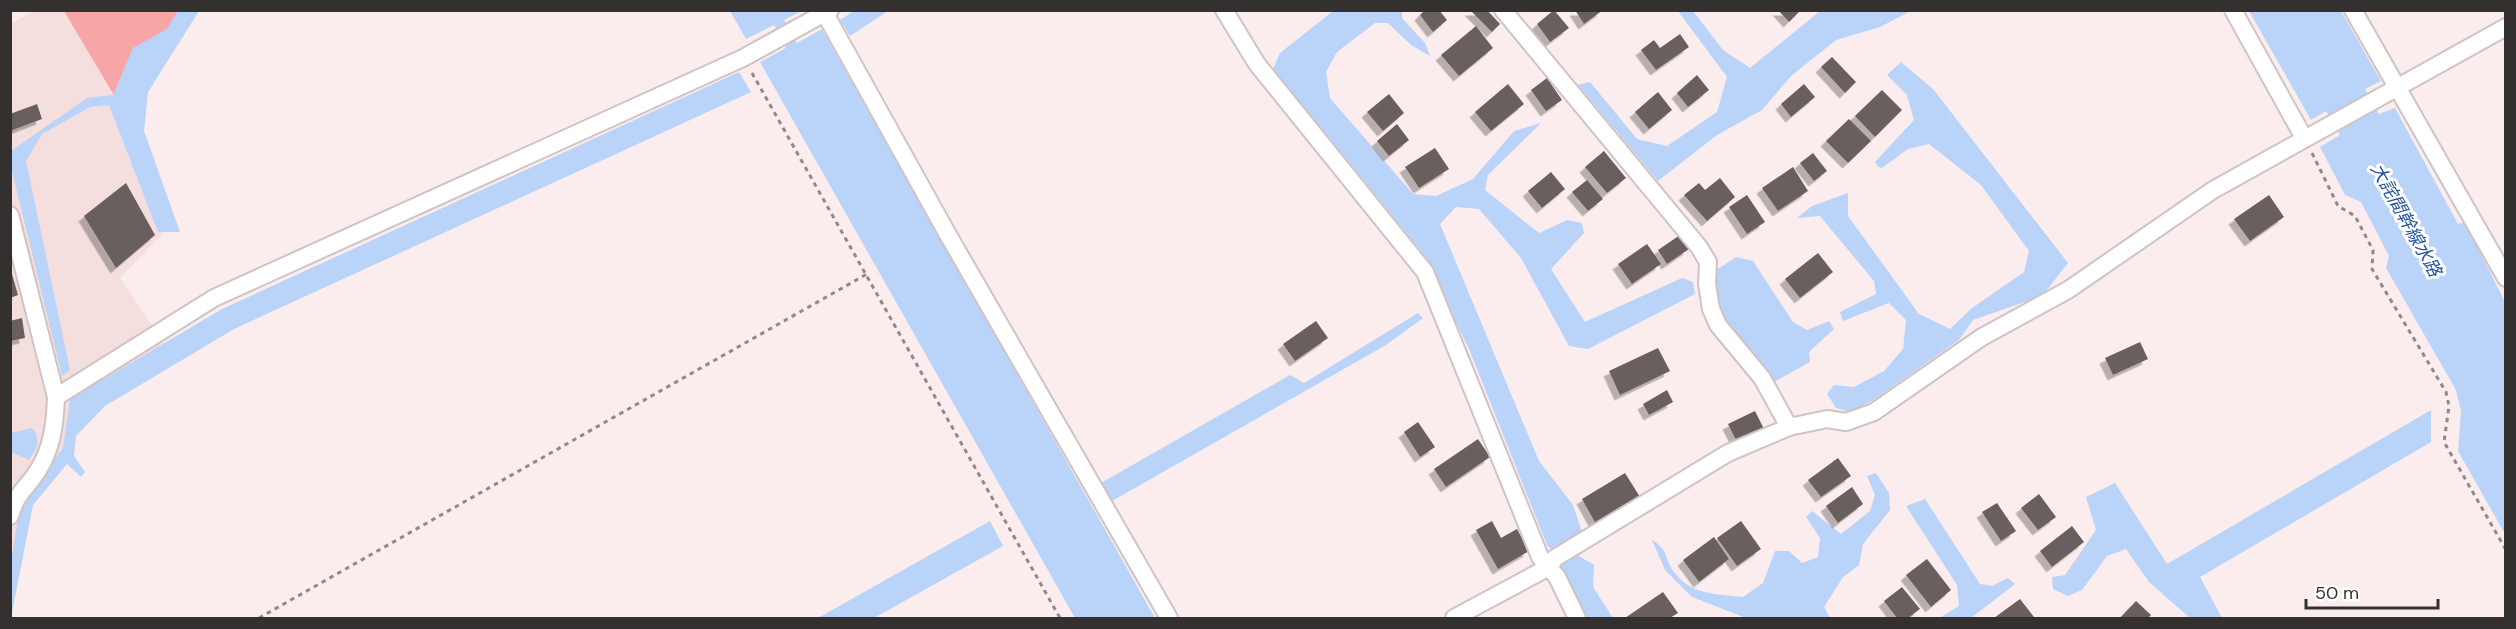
<svg xmlns="http://www.w3.org/2000/svg" width="2516" height="629" font-family="'DM Sans','Noto Sans JP',sans-serif">
	<style>
		.built { fill: #f5dede }
		.forest { fill: #f7a6a7 }
		.water { fill: #bad3f8 }
		.building { fill: #6a5e5e; filter: url(#shadow) }
		.lines { fill: none; stroke-linecap: round; stroke-linejoin: round }
		.minor-casing { stroke: #d0c3c3; stroke-width: 20 }
		.path { stroke: #928989; stroke-width: 3; stroke-dasharray: 4.5 4.5; stroke-linecap: butt }
		.minor { stroke: #fff; stroke-width: 16 }
		.labels { text-anchor: middle; dominant-baseline: central; stroke-width: 6; stroke-linejoin: round; paint-order: stroke }
		.water-label { font-size: 18px; font-style: italic; fill: #26569c; stroke: #fff }
	</style>
	<defs>
		<filter id="shadow"><feDropShadow dx="-5.5" dy="5.5" stdDeviation="0" flood-color="#0004"/></filter>
	</defs>
	<rect width="100%" height="100%" fill="#fbeded"/>
	<path class="built" d="M33,11h31l61,103 42,115 -47,49 48,71 -79,51 -21,56 -41,50 -16,101v-583z"/>
	<path class="forest" d="M64,11h124l-63,103z"/>
	<g class="water">
		<path d="M178,11h21l-51,81 -4,39 36,101h-22l-49,-127 -19,2 -48,27 -16,27 44,209 -8,6 -51,-209v-16l76,-53 26,-3 20,-47 34,-19z"/>
		<path d="M730,11h72l-18,9 13,23 25,-14 333,589h-80l-315,-556 26,-14 -12,-23 -28,14z"/>
		<path d="M854,11v-1l34,1 -38,25 -10,-16z"/>
		<path d="M1333,11h69v7l23,25 5,13 -19,-11 -23,-22h-13l-38,29 -11,20 4,26 83,96 23,2 37,-17 41,-48 27,-8 -53,52 -3,15 54,43 28,-13 15,3 2,10 -33,36 34,53 97,-44 11,4 2,12 -107,55 -19,-3 -48,-88 -42,-49 -23,-2 -16,17 99,237 34,44 10,30 -9,18 20,12 -1,22 20,31h-27l-19,-42 -8,-6 1,-11 -13,-14 -78,-196 -48,-98 -148,-182 7,-16z"/>
		<path d="M1678,11h15l30,39 27,18 70,-57h91l-31,16 -44,13 -45,36 -29,34 -45,25 -59,46 -80,-96 12,-3 47,57 30,7 50,-34 10,-35z"/>
		<path d="M2249,11h92l40,70 -16,8 14,25 16,-6 63,116 7,-2 40,80v232l-47,-83 3,-40 -5,-21 -70,-122 3,-12 -28,-54 -16,-7 -25,-48 20,-12 -14,-24 -15,9z"/>
		<path d="M1901,62l32,27 135,174 -26,33 -69,24 -14,20 -87,61 -23,11 -13,-4 -9,-14 7,-9 20,2 30,-16 19,-22 3,-29 -17,-17 -46,18 -3,-9 36,-18 -2,-13 -54,-65 -23,2 15,-12 36,-13v23l71,98 31,15 22,-21 52,-36 5,-21 -48,-66 -52,-41 -21,5 -26,19 -4,-1 -3,-5 39,-42 -7,-25 -20,-20z"/>
		<path d="M739,72l12,20 -517,237 -129,77 -29,30 -2,20 11,16 -4,5 -14,-13 -34,41 -22,113v-56l8,-51 11,-22 33,-41 7,-49 152,-90z"/>
		<path d="M1736,257l17,4 40,61 14,8 22,-9 5,8 -25,23 1,10 -36,20 -51,-61 -7,-16 -4,-32z"/>
		<path d="M1418,313l5,5 -37,27 -274,156 -11,-18 189,-108 14,8z"/>
		<path d="M2431,410v32l-231,135 22,41h-32l-41,-36 -23,-33 -19,7 -25,34 -14,6 -15,-7 -1,-12 13,-2 31,-45 -10,-33 29,-14 52,81z"/>
		<path d="M32,428c10,12 5,20 -3,32l-18,-8v-19z"/>
		<path d="M1876,473l13,20 1,17 -27,34 -4,21 -16,12 -19,30 6,11h-84l-54,-21 -27,-27 -13,-30c17,9 12,20 23,33 16,22 43,21 68,24l20,-14 12,-32h14l13,12 16,-6 2,-19 -14,-21 6,-6 29,23 29,-23 5,-16 -8,-19z"/>
		<path d="M1925,499l55,85 12,2 16,-8 7,6 -44,34h-32l20,-12 -2,-21 -51,-79z"/>
		<path d="M990,521l13,25 -129,72h-56z"/>
	</g>
	<g class="building">
		<path d="M1425,10h14l8,10 -14,12 -13,-17z"/>
		<path d="M1470,10h17l13,14 -8,8z"/>
		<path d="M1554,10l15,18 -19,14 -13,-18z"/>
		<path d="M1575,10h28l-19,14z"/>
		<path d="M1778,10h23l-12,12z"/>
		<path d="M1476,26l17,22 -34,28 -18,-21z"/>
		<path d="M1680,34l9,13 -33,23 -15,-20 13,-10 6,8z"/>
		<path d="M1832,57l24,25 -11,11 -24,-26z"/>
		<path d="M1697,75l12,15 -21,17 -11,-14z"/>
		<path d="M1547,78l15,22 -16,11 -15,-21z"/>
		<path d="M1508,84l16,20 -33,27 -16,-19z"/>
		<path d="M1804,84l11,13 -24,20 -10,-13z"/>
		<path d="M1882,90l20,20 -27,27 -20,-21z"/>
		<path d="M1658,92l14,18 -23,19 -14,-17z"/>
		<path d="M1389,94l15,19 -21,18 -16,-19z"/>
		<path d="M37,104l5,15 -32,12v-17z"/>
		<path d="M1849,119l22,22 -23,22 -22,-22z"/>
		<path d="M1397,124l12,16 -20,16 -12,-15z"/>
		<path d="M1435,148l14,21 -30,19 -14,-21z"/>
		<path d="M1604,151l22,27 -19,15 -22,-26z"/>
		<path d="M1813,153l14,18 -13,10 -14,-18z"/>
		<path d="M1793,167l15,24 -30,20 -16,-23z"/>
		<path d="M1551,172l14,17 -23,19 -14,-17z"/>
		<path d="M1720,178l15,19 -28,24 -23,-26 15,-12 6,7z"/>
		<path d="M1587,180l16,19 -15,12 -16,-19z"/>
		<path d="M126,183l29,52 -39,33 -32,-52z"/>
		<path d="M1747,195l18,27 -18,12 -18,-27z"/>
		<path d="M2269,195l15,22 -34,24 -16,-22z"/>
		<path d="M1680,235l9,14 -22,15 -9,-14z"/>
		<path d="M1647,244l14,20 -29,20 -14,-20z"/>
		<path d="M1818,253l15,19 -33,26 -15,-19z"/>
		<path d="M10,267l8,28 -8,3z"/>
		<path d="M22,318l3,20 -15,3v-20z"/>
		<path d="M1316,321l12,17 -33,23 -12,-17z"/>
		<path d="M2140,342l8,17 -35,16 -8,-17z"/>
		<path d="M1658,348l12,23 -50,24 -11,-24z"/>
		<path d="M1667,390l6,12 -24,13 -6,-11z"/>
		<path d="M1755,411l9,18 -27,13 -9,-18z"/>
		<path d="M1418,422l17,25 -15,10 -16,-25z"/>
		<path d="M1478,439l12,18 -44,30 -12,-18z"/>
		<path d="M1838,458l13,18 -30,21 -13,-17z"/>
		<path d="M1625,473l15,24 -44,27 -14,-25z"/>
		<path d="M1852,487l11,17 -25,19 -12,-17z"/>
		<path d="M2039,494l17,23 -18,13 -17,-22z"/>
		<path d="M1997,503l19,28 -15,10 -19,-29z"/>
		<path d="M1492,521l9,17 16,-9 12,22 -31,18 -22,-39z"/>
		<path d="M1741,521l20,28 -24,17 -20,-28z"/>
		<path d="M2072,526l12,16 -32,25 -12,-16z"/>
		<path d="M1714,537l15,22 -30,23 -16,-22z"/>
		<path d="M1927,559l24,31 -20,17 -25,-32z"/>
		<path d="M1902,587l18,22 -12,9h-11l-13,-17z"/>
		<path d="M1663,592l15,21 -8,5h-45z"/>
		<path d="M2020,599l14,18 -40,1z"/>
		<path d="M2136,601l15,14 -3,3h-28z"/>
	</g>
	<g class="lines">
		<defs>
			<g id="minor">
				<path d="M823,10l124,223 222,385"/>
				<path d="M1224,10l33,54 168,208 115,285 17,20 20,41"/>
				<path d="M1503,10l196,237 9,15 -1,22 4,25 7,16 44,53 27,49"/>
				<path d="M2233,10l71,128"/>
				<path d="M2353,10l153,268"/>
				<path d="M10,215l46,182c-1,28 -4,52 -19,75 -12,18 -20,20 -27,44"/>
				<path d="M56,397l158,-99 529,-240 87,-48"/>
				<path d="M1454,618l95,-51 6,-9 173,-105 61,-26 38,-8 19,3 28,-10 108,-75 86,-47 145,-100 293,-163"/>
			</g>
		</defs>
		<use href="#minor" class="minor-casing"/>
		<g class="path">
			<path d="M752,73l308,545"/>
			<path d="M2312,153l26,53 17,10 18,34 -1,19 74,123 3,14 -5,36 62,108"/>
			<path d="M259,618l608,-344"/>
		</g>
		<use href="#minor" class="minor"/>
	</g>
	<g class="labels">
		<g class="water-label">
			<text transform="translate(2406 220) rotate(61)">大詫間幹線水路</text>
		</g>
	</g>
	<rect width="2516" height="629" fill="none" stroke="#353030" stroke-width="24"/>
	<path d="M2306 599v9h132v-9" fill="none" stroke="#353030" stroke-width="3"/>
	<text x="2315" y="599" font-size="18" fill="#353030" stroke="#ffffff" stroke-width="4.5" paint-order="stroke">50 m</text>
</svg>
